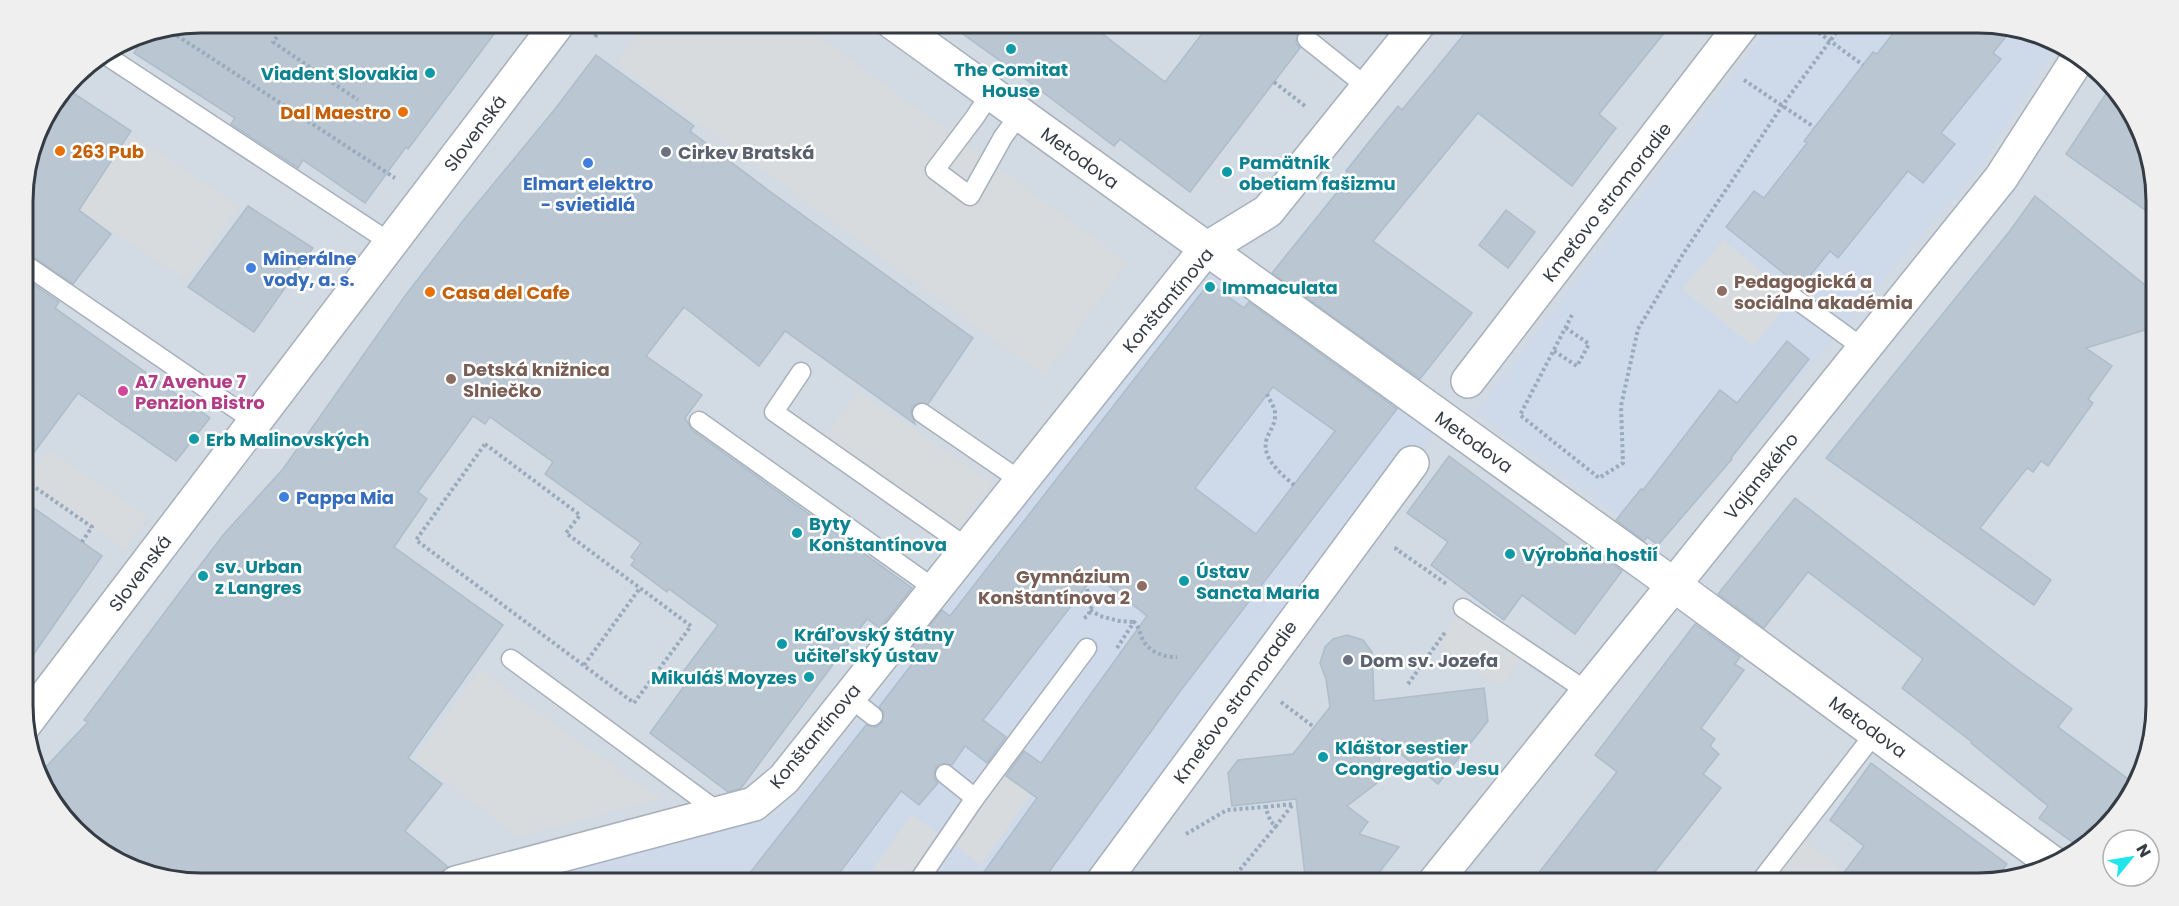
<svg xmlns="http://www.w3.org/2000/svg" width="2179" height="906" font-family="Poppins,sans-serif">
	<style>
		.residential { fill: #d2dae4 }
		.education { fill: #ced9e9 }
		.parking { fill: #d8dbde }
		.building { fill: #bac6d1; stroke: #adbdcb; stroke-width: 1.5; fill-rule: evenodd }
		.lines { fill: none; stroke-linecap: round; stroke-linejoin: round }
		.lane-casing { stroke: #a7b0bb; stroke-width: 21 }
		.street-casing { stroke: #a7b0bb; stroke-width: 36 }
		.path { stroke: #99aabc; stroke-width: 4; stroke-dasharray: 3 3; stroke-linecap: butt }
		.lane { stroke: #fff; stroke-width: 18 }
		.street { stroke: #fff; stroke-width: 33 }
		.culture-dot { fill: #0f9aa8; stroke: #fff; stroke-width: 2 }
		.food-dot { fill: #e8710a; stroke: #fff; stroke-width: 2 }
		.worship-dot { fill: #6b7280; stroke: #fff; stroke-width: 2 }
		.shop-dot { fill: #3f7fe0; stroke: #fff; stroke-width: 2 }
		.education-dot { fill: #8d6e63; stroke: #fff; stroke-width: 2 }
		.hotel-dot { fill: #d1479c; stroke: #fff; stroke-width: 2 }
		.labels { text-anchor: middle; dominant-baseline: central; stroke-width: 5; stroke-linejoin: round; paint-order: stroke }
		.culture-label { font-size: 18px; font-weight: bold; fill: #0d838f; stroke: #fff; text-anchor: start }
		.food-label { font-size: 18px; font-weight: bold; fill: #c56008; stroke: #fff; text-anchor: start }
		.street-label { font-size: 18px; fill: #343b42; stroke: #fff }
		.worship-label { font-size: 18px; font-weight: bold; fill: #5b616d; stroke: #fff; text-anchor: start }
		.shop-label { font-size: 18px; font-weight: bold; fill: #366cbe; stroke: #fff; text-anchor: start }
		.education-label { font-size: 18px; font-weight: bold; fill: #785e54; stroke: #fff; text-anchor: start }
		.hotel-label { font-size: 18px; font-weight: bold; fill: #b23c85; stroke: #fff; text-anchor: start }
		.rim { fill: none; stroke: #343b42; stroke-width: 3 }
	</style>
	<rect width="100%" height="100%" fill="#e3e9f0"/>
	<path class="residential" d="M201,22l1777,1 68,13 73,56 36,85 1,528 -13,68 -57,74 -50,27 -47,9h-1788l-68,-13 -73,-56 -36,-85 -1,-540 18,-67 42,-55 50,-31z"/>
	<g class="education">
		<path d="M1773,23h205l68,13 11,9 -79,124 -320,376 -182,-133z"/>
		<path d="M1220,271l216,158 -334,454h-581l253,-66 27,-25 406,-518z"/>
	</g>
	<g class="parking">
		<path d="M646,23h154l327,239 -83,114 -428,-313z"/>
		<path d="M129,134l110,72 -51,74 -109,-70z"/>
		<path d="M1723,240l70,57 -40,49 -71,-57z"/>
		<path d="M858,391l134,92 -33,45 -134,-93z"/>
		<path d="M48,450l100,66 -24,33 -98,-68z"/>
		<path d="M1463,608l62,43 -25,35 -63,-42z"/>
		<path d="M480,671l180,128 -141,38 -104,-79z"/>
		<path d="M996,769l35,26 -50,70 -33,-25 -31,43h-54l49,-69 35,26z"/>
		<path d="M1796,836l43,30 -13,17h-66z"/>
	</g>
	<g class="building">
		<path d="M201,22h302l-95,127 -2,-2 -41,56 -62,-43 -5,8 -67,-44 4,-6 -101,-65 13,-20z"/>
		<path d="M946,22h141l78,60 46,-60h109l-6,8 -11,-2 -5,4 -2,11 4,5 -110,144 -70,-53 -6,7 -94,-71z"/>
		<path d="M1474,22h199l-74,92 17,14 -44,58 -94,-73 -105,128 99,72 -52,66 -148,-106 79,-98 -5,-4 31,-39 21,-26 4,4z"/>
		<path d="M1902,22h76l34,7 -19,24 8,6 -60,74 14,11 -32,39 -15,-12 -70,87 -8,-7 -29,36 -75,-60 28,-36 10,7 43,-55 -3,-2 69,-89 4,2z"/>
		<path d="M596,55l98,71 -4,5 78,59 205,148 -45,66 -10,-1 -6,4 -1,6 4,11 -130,-93 -26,35 -75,-59 -38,49 56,39 -17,23 7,12 220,158 -32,40 -13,-9 -126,169 -13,4 -78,-59 40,-55 -7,-6 35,-47 -49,-36 -2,3 -36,-27 4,-5 -4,-3 10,-14 -96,-69 8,-12 -63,-45 -5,7 -12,-8 -55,76 9,7 -33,48 109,78 -95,133 34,26 -37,47 43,36 -7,5 -42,11 -198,1 -67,-14 -39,-34 -3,3 -32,-25 -18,-43 46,-49 -4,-2 111,-148 29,-38 59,-65 122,-173 57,-74 93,-113z"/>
		<path d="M2111,86l8,6 36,85v40l-89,-63z"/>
		<path d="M67,89l64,42 -52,79 32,24 -38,50 -44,-30 -6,-2v-63l18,-67z"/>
		<path d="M2035,196l120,97v34l-69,21 26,18 -24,33 5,4 -45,63 -7,-5 -8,11 -6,-4 -47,60 71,52 -17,25 -208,-147 183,-226z"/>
		<path d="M248,206l65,42 -59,84 -66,-45z"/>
		<path d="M1506,210l29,22 -27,36 -29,-23z"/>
		<path d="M23,277l36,25 -4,6 155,110 -34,43 -98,-68 -54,73z"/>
		<path d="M1209,283l35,25 5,-6 148,107 -216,281 -140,193h-65l61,-85 -31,-22 18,-25 17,12 106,-147 -52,-41 -112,145 23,17 -19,26 -22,-17 -13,19 -11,-2 -5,4 -2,11 4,5 -19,22 -18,-14 -69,92h-90l124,-158 11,2 5,-5 2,-10 -5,-5 40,-52 -8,-6 31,-39 8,6zM1273,387l62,44 -79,103 -61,-46z"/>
		<path d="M1787,341l22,18 -78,99 1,1 -74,86 -11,-8 -3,4 -28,-21 25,-31 2,1 77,-100 17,13z"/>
		<path d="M1449,456l136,101 7,-8 30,22 -47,63 -53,-39 -18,25 -73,-55 17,-23 -41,-29z"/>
		<path d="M1795,498l223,172 54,39 -14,18 77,57 -49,63 -4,2 -43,-31 9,-12 -77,-63 1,-1 -70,-54 21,-29 -115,-87 -44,56 -46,-34z"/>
		<path d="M24,501l78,55 -78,112z"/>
		<path d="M1695,624l45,33 -5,7 9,6 -43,58 14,11 -5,7 9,8 -16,20 18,14 -75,95h-115l86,-111 -22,-17z"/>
		<path d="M1347,635l16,5 9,12 2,49 110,-13 4,33 -50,63 -56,-45 -5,44 -30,23 21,16 -9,12 40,13 -28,36h-65l-10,-84 -64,7 -4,-33 10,-13 55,-6 37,-47 -4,-28 -6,-16 5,-16 8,-8z"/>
		<path d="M1871,763l136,101 -14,18 -157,1 28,-37 -34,-26z"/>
	</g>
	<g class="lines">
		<defs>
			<g id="lane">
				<path d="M1307,39l60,48"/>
				<path d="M104,54l287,189"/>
				<path d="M990,94l-15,23 -40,53 35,26 33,-59 16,-22"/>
				<path d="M23,263l232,159"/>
				<path d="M1793,297l70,51"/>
				<path d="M801,372l-27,40 194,136"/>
				<path d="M922,413l99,68"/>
				<path d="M699,421l236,168"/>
				<path d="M1463,608l125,84"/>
				<path d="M511,659l209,154"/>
				<path d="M849,697l24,19"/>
				<path d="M975,798l112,-150"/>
				<path d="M917,883l58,-85 -30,-24"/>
				<path d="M1759,883l116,-150"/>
			</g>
			<g id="street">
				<path d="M892,22l782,563 380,279"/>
				<path d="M1468,381l276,-359"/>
				<path d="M24,725l535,-703"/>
				<path d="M456,883l298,-79 30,-25 422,-530 62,-38 152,-189"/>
				<path d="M1102,883l310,-420"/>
				<path d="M1434,883l567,-705 76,-118"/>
			</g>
		</defs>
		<use href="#lane" class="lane-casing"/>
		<use href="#street" class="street-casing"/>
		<g class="path">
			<path d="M1804,22l59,43"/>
			<path d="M167,29l228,149"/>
			<path d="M277,37l-4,5 85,58"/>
			<path d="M595,37l10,-15"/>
			<path d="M77,74l8,5"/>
			<path d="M1744,80l70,47"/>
			<path d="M1274,82l31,24"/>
			<path d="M1572,315l-52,100 79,63 24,-15 -2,-57 17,-77 45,-75 99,-148 62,-84"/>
			<path d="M1554,351l23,15 12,-22 -23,-16"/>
			<path d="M1267,394c3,7 9,15 8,22 0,9 -5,14 -8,22 -7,19 14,36 27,47"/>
			<path d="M485,444l95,71 -14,18 125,93 -57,77 -218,-163z"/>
			<path d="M26,481l66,46 -10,15"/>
			<path d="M1397,547l-1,2 52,36"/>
			<path d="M1090,610l10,6 19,5 15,1"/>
			<path d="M1084,618l4,-2 4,-10 -7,-23 2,-14"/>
			<path d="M1117,648l17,-26c6,6 5,11 9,18 6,12 22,18 34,17"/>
			<path d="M584,665l56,-77"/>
			<path d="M1408,684l38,-53"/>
			<path d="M1281,702l33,25"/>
			<path d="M1265,807l28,-3 -17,22"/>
			<path d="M1186,834l41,-24 38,-3 6,15 5,4 -47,57"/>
		</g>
		<use href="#lane" class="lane"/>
		<use href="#street" class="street"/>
	</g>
	<g class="culture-dot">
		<circle cx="1011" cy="49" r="6"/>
		<circle cx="430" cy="73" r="6"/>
		<circle cx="1227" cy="172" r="6"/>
		<circle cx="1210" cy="287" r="6"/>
		<circle cx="194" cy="439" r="6"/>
		<circle cx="797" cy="533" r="6"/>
		<circle cx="1510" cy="554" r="6"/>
		<circle cx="203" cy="576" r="6"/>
		<circle cx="1184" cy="581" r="6"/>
		<circle cx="782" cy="644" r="6"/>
		<circle cx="809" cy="677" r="6"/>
		<circle cx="1323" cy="757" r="6"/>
	</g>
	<g class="food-dot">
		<circle cx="403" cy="112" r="6"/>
		<circle cx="60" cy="151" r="6"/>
		<circle cx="430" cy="292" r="6"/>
	</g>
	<g class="worship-dot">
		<circle cx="666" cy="152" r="6"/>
		<circle cx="1348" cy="660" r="6"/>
	</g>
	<g class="shop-dot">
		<circle cx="588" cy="163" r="6"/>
		<circle cx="251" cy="268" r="6"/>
		<circle cx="284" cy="497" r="6"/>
	</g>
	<g class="education-dot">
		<circle cx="1722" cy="291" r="6"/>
		<circle cx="451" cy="379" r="6"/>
		<circle cx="1142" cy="586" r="6"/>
	</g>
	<circle class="hotel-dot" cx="123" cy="391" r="6"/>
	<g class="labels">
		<g class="culture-label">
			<text x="1011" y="69" text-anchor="middle">The Comitat<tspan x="1011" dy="21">House</tspan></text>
			<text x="418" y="73" text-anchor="end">Viadent Slovakia</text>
			<text x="1239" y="162">Pamätník<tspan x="1239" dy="21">obetiam fašizmu</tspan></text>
			<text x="1222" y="287">Immaculata</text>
			<text x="206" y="439">Erb Malinovských</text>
			<text x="809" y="523">Byty<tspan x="809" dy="21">Konštantínova</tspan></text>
			<text x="1522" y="554">Výrobňa hostií</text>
			<text x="215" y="566">sv. Urban<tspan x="215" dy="21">z Langres</tspan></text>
			<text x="1196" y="571">Ústav<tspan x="1196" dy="21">Sancta Maria</tspan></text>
			<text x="794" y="634">Kráľovský štátny<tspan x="794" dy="21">učiteľský ústav</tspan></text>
			<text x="797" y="677" text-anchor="end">Mikuláš Moyzes</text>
			<text x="1335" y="747">Kláštor sestier<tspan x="1335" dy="21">Congregatio Jesu</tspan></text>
		</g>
		<g class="food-label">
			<text x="391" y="112" text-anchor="end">Dal Maestro</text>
			<text x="72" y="151">263 Pub</text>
			<text x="442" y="292">Casa del Cafe</text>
		</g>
		<g class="street-label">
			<text transform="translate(475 133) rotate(-53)">Slovenská</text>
			<text transform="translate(1080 158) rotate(36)">Metodova</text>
			<text transform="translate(1607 202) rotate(-52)">Kmeťovo stromoradie</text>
			<text transform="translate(1168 300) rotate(-50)">Konštantínova</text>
			<text transform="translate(1474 442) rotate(36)">Metodova</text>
			<text transform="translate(1761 476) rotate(-51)">Vajanského</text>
			<text transform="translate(140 573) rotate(-53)">Slovenská</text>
			<text transform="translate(1235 702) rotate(-54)">Kmeťovo stromoradie</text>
			<text transform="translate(1868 727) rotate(36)">Metodova</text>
			<text transform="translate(815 736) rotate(-50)">Konštantínova</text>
		</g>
		<g class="worship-label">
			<text x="678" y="152">Cirkev Bratská</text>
			<text x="1360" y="660">Dom sv. Jozefa</text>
		</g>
		<g class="shop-label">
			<text x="588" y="183" text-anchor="middle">Elmart elektro<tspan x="588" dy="21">- svietidlá</tspan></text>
			<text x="263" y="258">Minerálne<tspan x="263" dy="21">vody, a. s.</tspan></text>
			<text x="296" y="497">Pappa Mia</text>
		</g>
		<g class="education-label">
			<text x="1734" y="281">Pedagogická a<tspan x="1734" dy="21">sociálna akadémia</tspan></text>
			<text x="463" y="369">Detská knižnica<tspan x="463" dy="21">Slniečko</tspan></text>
			<text x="1130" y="576" text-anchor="end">Gymnázium<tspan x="1130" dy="21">Konštantínova 2</tspan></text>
		</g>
		<g class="hotel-label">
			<text x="135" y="381">A7 Avenue 7<tspan x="135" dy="21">Penzion Bistro</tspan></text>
		</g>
	</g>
	<path d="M0 0H2179V906H0ZM201 33H1978A168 168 0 0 1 2146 201V705A168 168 0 0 1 1978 873H201A168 168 0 0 1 33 705V201A168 168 0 0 1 201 33Z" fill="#efeff0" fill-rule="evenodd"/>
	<path class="rim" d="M201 33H1978A168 168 0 0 1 2146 201V705A168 168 0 0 1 1978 873H201A168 168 0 0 1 33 705V201A168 168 0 0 1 201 33Z"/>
	<g transform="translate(2131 858) rotate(60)"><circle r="28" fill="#ffffff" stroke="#aeb1b3" stroke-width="1.5"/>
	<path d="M0-4.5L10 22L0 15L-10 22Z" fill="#20e6eb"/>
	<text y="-9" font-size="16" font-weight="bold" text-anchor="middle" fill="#343b42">N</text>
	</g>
</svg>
